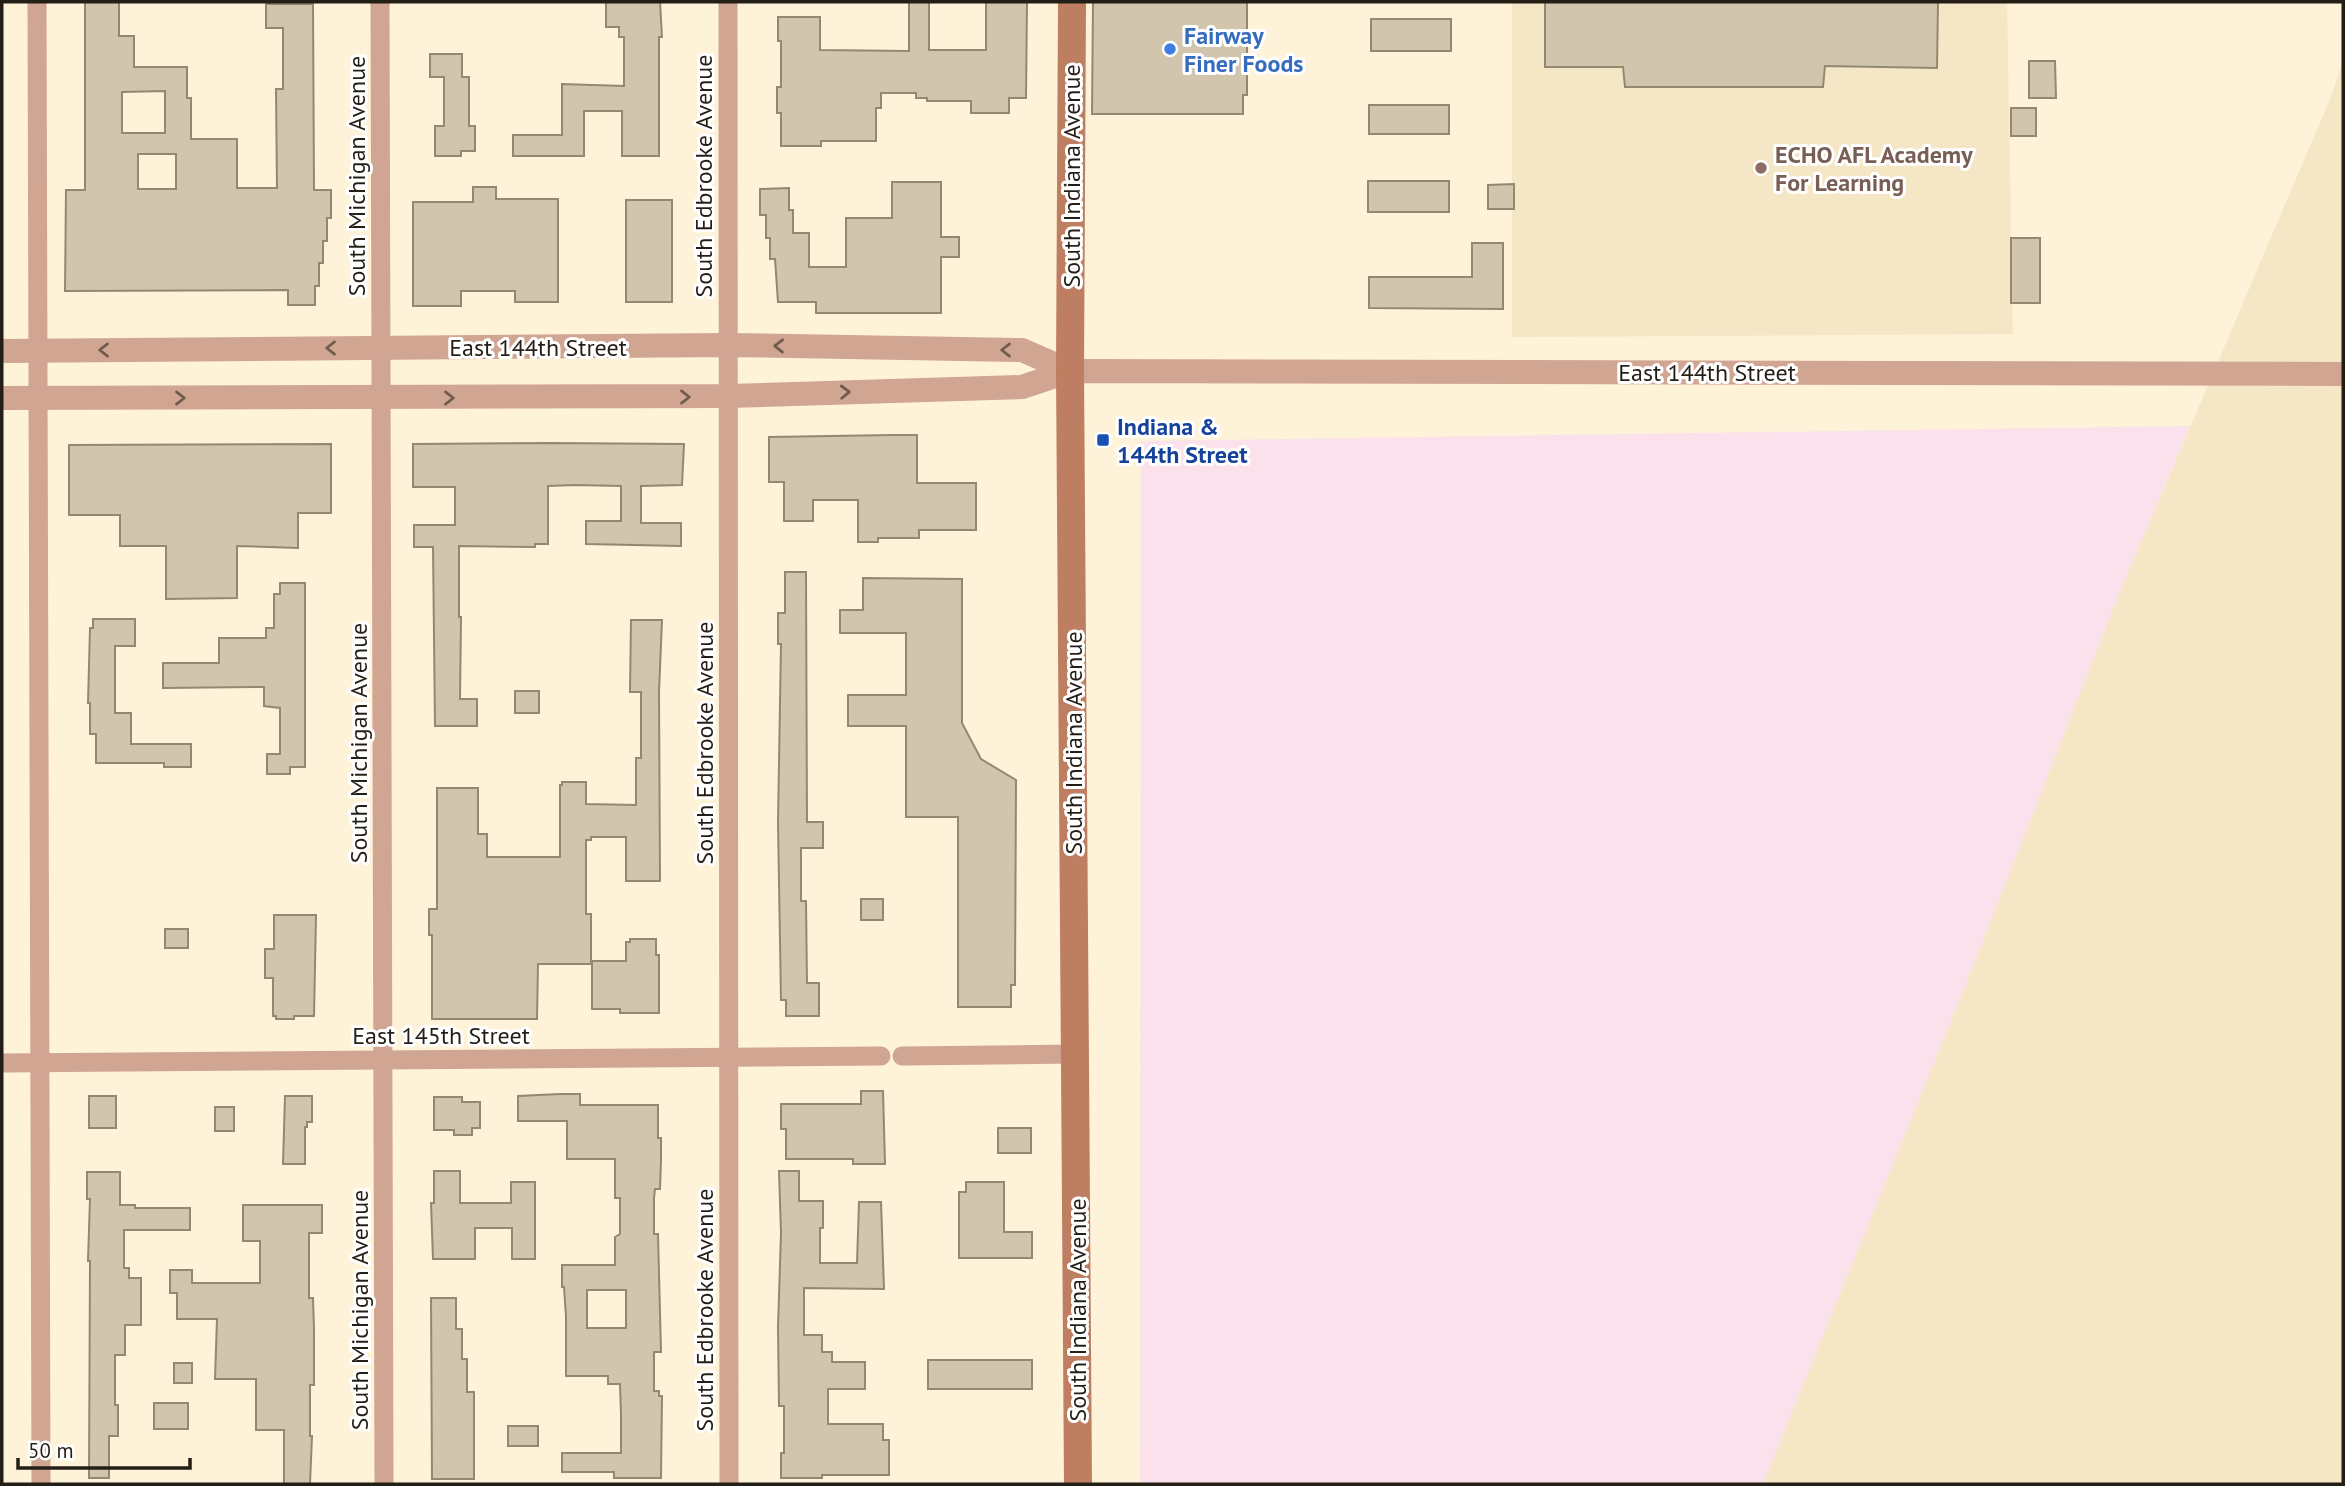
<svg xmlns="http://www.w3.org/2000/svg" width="2345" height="1486" font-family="'PT Sans',sans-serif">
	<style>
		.industrial { fill: #fae1eb }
		.built { fill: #f5e6c5 }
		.building { fill: #d1c6ad; stroke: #938870; stroke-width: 2; fill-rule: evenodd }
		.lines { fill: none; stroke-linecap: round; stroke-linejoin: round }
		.minor { stroke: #d0a592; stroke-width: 19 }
		.tertiary { stroke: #d0a592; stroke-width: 24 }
		.secondary { stroke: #bd7e62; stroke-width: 28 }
		.oneway { stroke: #715b4e }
		.shop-dot { fill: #3f7fe0; stroke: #fff; stroke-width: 2.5 }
		.education-dot { fill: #8d6e63; stroke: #fff; stroke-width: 2.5 }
		.transit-dot { fill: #1a4fb4; stroke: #fff; stroke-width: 2.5 }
		.labels { text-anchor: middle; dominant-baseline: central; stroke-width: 6; stroke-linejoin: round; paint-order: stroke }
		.shop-label { font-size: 24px; font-weight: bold; fill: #366cbe; stroke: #fff; text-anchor: start }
		.education-label { font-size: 24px; font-weight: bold; fill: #785e54; stroke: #fff; text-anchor: start }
		.street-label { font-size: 24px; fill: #241f16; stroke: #fff }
		.transit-label { font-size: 24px; font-weight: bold; fill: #164399; stroke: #fff; text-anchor: start }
	</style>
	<rect width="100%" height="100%" fill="#fef2d8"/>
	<path class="industrial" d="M2190,426l-71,168 -152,388 -204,502h-623l1,-1043z"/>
	<g class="built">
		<path d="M1512,2h495l6,332 -501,3z"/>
		<path d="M2343,62v1422h-580l204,-502 152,-388 211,-495z"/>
	</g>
	<g class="building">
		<path d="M85,2h34v34h15v31h53v31h4v41h46v49h40l-1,-99h7v-61h-17v-24h47l1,186h17v28h-4v23h-4v22h-4v23h-4v19h-27v-15l-223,1 1,-101h19zM165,91v42h-43v-41zM138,154h38v35h-38z"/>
		<path d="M606,2h54l2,35h-3v119h-37v-45h-38v45h-71v-21h49v-51l62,2v-49h-5v-10h-13z"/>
		<path d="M909,2h20v48h57v-48h41l-1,96h-17v15h-38v-12h-44v-3h-11v-5h-35v15h-5v33h-55v5h-40v-33h-4v-26h4v-46h-3v-24h42v33l89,1z"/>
		<path d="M1093,2h154v93h-4v19h-151z"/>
		<path d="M1545,2h393l-1,66 -112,-2 -2,21h-198l-2,-20h-78z"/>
		<rect x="1371" y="19" width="80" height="32"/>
		<path d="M430,54h32v23h7v49h6v25h-14v5h-26v-30h9v-49h-14z"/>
		<path d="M2029,61h26l1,37h-27z"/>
		<rect x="1369" y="105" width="80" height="29"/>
		<rect x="2011" y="108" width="25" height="28"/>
		<rect x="1368" y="181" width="81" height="31"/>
		<path d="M892,182h49v55h18v20h-18v56h-125v-11h-38l-3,-43h-5v-21h-4v-23h-6v-26l29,-1v22h4v23h16v34h37v-49h46z"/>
		<path d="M1514,184v25h-26v-24z"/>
		<path d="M473,187h23v12h62v103h-43v-11h-54v15h-48v-104h60z"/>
		<rect x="626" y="200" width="46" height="102"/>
		<rect x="2011" y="238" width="29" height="65"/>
		<path d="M1472,243h31v66l-134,-1v-31h103z"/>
		<path d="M893,435h24v48h59v47h-57v8h-41v4h-20v-42h-45v21h-29v-39h-15v-45z"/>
		<path d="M550,443l134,1 -2,41 -41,1v37h40v23l-95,-2v-23h35v-35l-46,-1 -27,1v58h-13v3l-76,-1v71h2l-1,82h17v27h-42l-2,-179h-19v-22h41v-38h-42v-43z"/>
		<path d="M331,444v69h-33v35l-61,-2v52l-71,1v-53h-46v-31h-51v-70z"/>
		<path d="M785,572h21l1,250h16v26h-22v53h5l1,82h12v33h-33v-16h-5l-3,-178 3,-178h-3v-31h7z"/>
		<path d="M863,578l99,1v144l19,36 35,21 -1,205h-4v22h-53v-190h-52v-91h-58v-31h58v-62h-66v-23h23z"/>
		<path d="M280,583h25v184h-15v7h-23v-20h13v-46l-16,-2v-19l-101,1v-25h56v-25h47v-10h8v-34h6z"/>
		<path d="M93,619h42v27h-20v67h16v31h60v23h-27v-4h-68v-29h-6v-31h-2l2,-75h3z"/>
		<path d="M631,620h31l-3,72 1,189h-34v-44h-35v3h-5v74h5v50h-53l-1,55h-105v-84h-3v-26h8v-121h41v46h9v23h73v-72h2v-3h24v22l50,1v-47h5v-66h-11z"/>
		<rect x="515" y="691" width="24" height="22"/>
		<rect x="861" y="899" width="22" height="21"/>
		<path d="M274,915h42l-2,101h-20v3h-18v-3h-3v-38h-8v-29h9z"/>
		<rect x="165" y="929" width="23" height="19"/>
		<path d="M630,939h26v16h3v58h-39v-4h-28v-48h34v-19h4z"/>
		<path d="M861,1091h22l2,73h-32v-5h-67v-30h-5v-25h80z"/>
		<path d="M561,1094h19v11h78v33h3v22l-1,29h-5l-1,9v36h4l3,118h-7v39h5v5h3l-1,82h-47v-6h-52v-19h59v-38l-1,-31h-12v-8h-42v-59l-2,-30h-2v-22h53v-28l5,-3v-36h-5v-39h-48v-38h-49v-25zM587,1290h39v38h-39z"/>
		<rect x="89" y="1096" width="27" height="32"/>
		<path d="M285,1096h27v26h-5v5h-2v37h-22z"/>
		<path d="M434,1097h28v5h18v26h-8v7h-18v-5h-20z"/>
		<rect x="215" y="1107" width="19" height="24"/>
		<rect x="998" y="1128" width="33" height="25"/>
		<path d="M434,1171h26v32h51v-21h24v77h-23v-31h-37v31h-42l-2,-56h3z"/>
		<path d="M779,1171h20v30h24v27h-3v35h37l2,-61h22l3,87 -80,-1v47h18v17h10v10h33v27h-37v35h55v16h6v35h-67v3h-41v-25h3v-47h-5l-1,-79 3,-94z"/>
		<path d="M87,1172h33v33h15v3h55v22h-66v38h5v10h12v47h-16v30h-10v50h3v31h-9v42h-20l1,-217h-2l2,-62h-3z"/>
		<path d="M966,1182h38v50h28v26h-73v-66h7z"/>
		<path d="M243,1205h79v28h-13v65h4l1,32v55h-4v51h2l-2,48h-26v-54h-28v-51h-41l2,-60h-40v-26h-7v-23h22v13h68v-42h-17z"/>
		<path d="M431,1298h25v31h6v30h5v33h7v87h-42z"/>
		<rect x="928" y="1360" width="104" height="29"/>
		<rect x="174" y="1363" width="18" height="20"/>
		<rect x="154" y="1403" width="34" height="26"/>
		<rect x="508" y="1426" width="30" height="20"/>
	</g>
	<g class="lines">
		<g class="minor">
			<path d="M37,2l4,1482"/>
			<path d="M380,2l4,1482"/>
			<path d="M728,2l1,1482"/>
			<path d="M902,1056l173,-2"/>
			<path d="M2,1063l879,-7"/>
		</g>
		<g class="tertiary">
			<path d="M2,351l726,-6 294,5 48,21"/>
			<path d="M2,398l726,-2 294,-9 48,-16 1273,3"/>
		</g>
		<path class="secondary" d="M1072,2l-2,369 8,1113"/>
	</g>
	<defs><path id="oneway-chevron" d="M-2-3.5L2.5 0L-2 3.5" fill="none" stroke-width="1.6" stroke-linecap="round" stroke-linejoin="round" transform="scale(1.75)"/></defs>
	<g class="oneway">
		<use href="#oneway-chevron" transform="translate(779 346) rotate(-179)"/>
		<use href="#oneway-chevron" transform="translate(331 348) rotate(180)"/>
		<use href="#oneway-chevron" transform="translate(104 350) rotate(180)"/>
		<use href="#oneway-chevron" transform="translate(1006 350) rotate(180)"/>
		<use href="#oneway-chevron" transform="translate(845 392) rotate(-2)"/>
		<use href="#oneway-chevron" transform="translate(685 397)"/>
		<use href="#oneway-chevron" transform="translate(180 398)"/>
		<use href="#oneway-chevron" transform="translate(449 398)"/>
	</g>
	<circle class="shop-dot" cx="1170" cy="49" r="7"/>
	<circle class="education-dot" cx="1761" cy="168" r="7"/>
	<rect class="transit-dot" x="1096" y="433" width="14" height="14" rx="3.5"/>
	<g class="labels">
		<g class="shop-label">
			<text x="1184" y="35">Fairway<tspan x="1184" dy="28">Finer Foods</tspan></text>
		</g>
		<g class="education-label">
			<text x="1775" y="154">ECHO AFL Academy<tspan x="1775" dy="28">For Learning</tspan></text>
		</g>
		<g class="street-label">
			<text transform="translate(356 176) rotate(-90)">South Michigan Avenue</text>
			<text transform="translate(703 176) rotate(-90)">South Edbrooke Avenue</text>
			<text transform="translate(1071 176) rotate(-90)">South Indiana Avenue</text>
			<text x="538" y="347">East 144th Street</text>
			<text x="1707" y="372">East 144th Street</text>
			<text transform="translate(358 743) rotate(-90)">South Michigan Avenue</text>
			<text transform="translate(704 743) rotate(-90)">South Edbrooke Avenue</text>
			<text transform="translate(1073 743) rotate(-90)">South Indiana Avenue</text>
			<text x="441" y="1035">East 145th Street</text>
			<text transform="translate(359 1310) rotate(-90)">South Michigan Avenue</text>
			<text transform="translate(704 1310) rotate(-90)">South Edbrooke Avenue</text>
			<text transform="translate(1077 1310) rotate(-90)">South Indiana Avenue</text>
		</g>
		<g class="transit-label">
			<text x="1117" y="426">Indiana &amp;<tspan x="1117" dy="28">144th Street</tspan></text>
		</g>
	</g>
	<rect width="2345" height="1486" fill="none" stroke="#241f16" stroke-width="7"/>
	<path d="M18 1458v10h172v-10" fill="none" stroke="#241f16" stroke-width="3.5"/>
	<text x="28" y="1458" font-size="21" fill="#241f16" stroke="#ffffff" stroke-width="5" paint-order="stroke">50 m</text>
</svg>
